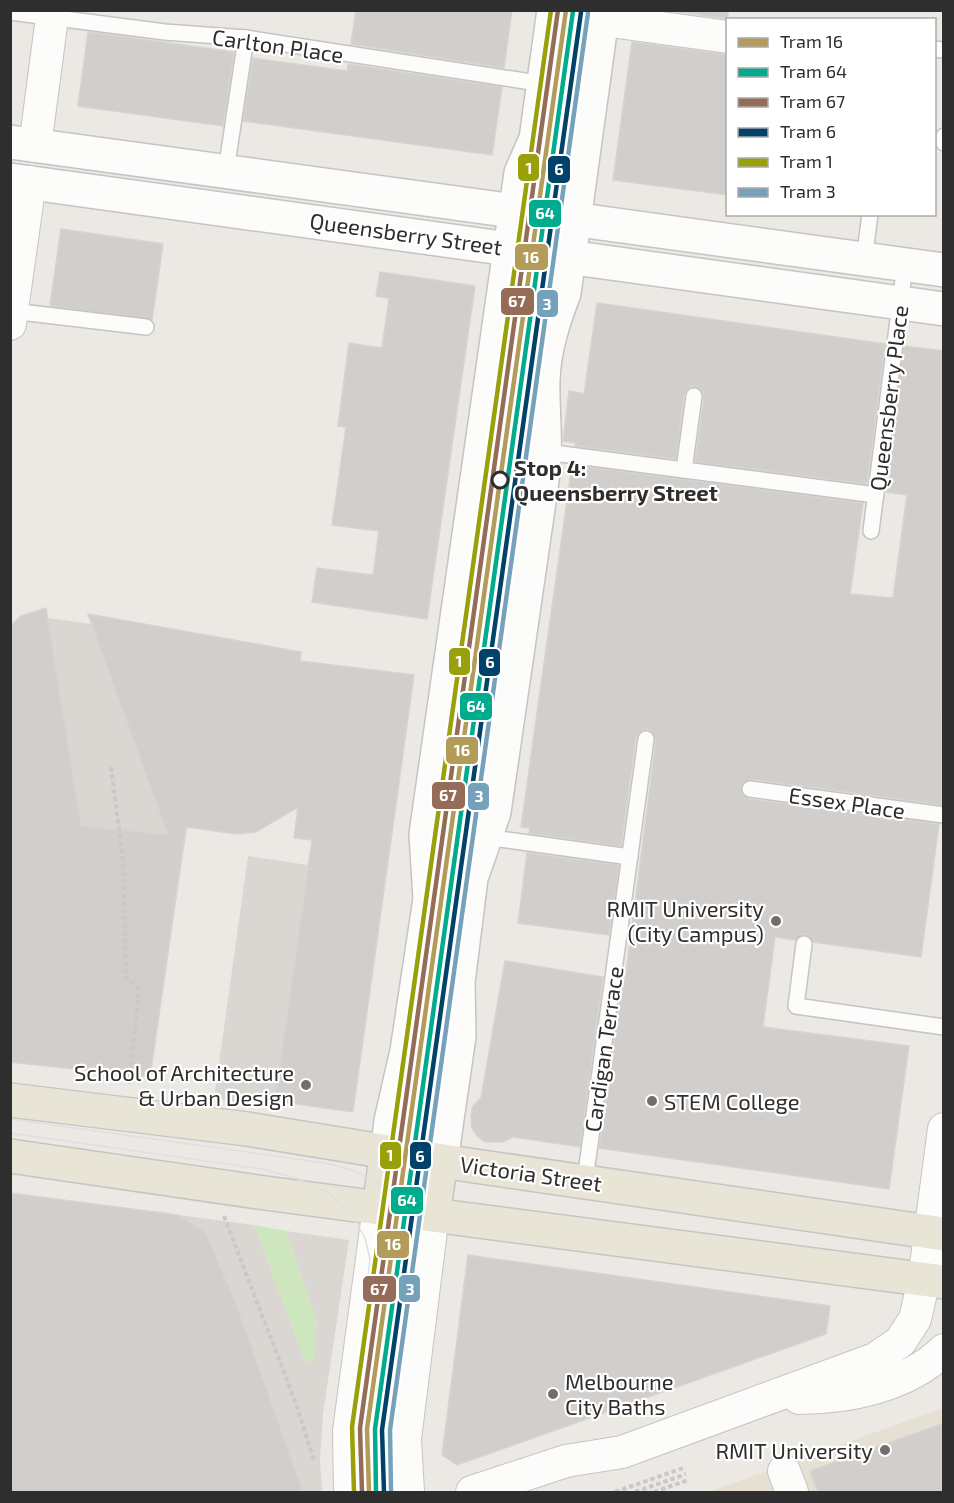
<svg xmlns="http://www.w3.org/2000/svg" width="954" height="1503" font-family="'Exo 2',sans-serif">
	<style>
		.education { fill: #e6e0d3 }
		.green { fill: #cee6be }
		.plaza { fill: #dad6d2 }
		.building { fill: #d1cecb; stroke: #d7d4d0; stroke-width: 1.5 }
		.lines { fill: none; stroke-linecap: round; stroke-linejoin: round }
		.lane-casing { stroke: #c5c4c5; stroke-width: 18 }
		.street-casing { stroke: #c5c4c5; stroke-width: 34 }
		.secondary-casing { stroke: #c5c4c5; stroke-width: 36 }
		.primary-casing { stroke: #c6c5c4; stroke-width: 36 }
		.path { stroke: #c9c9c8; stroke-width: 4; stroke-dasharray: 4.5 3; stroke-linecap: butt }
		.lane { stroke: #fcfcfb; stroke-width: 15 }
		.street { stroke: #fcfcfb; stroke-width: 32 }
		.secondary { stroke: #fcfcfb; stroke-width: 33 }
		.primary { stroke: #e8e4d6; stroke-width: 33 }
		.tram { stroke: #dfdfe1; stroke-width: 1.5 }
		.tram-1-casing { stroke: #fff; stroke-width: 9 }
		.tram-2-casing { stroke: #fff; stroke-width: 9 }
		.tram-3-casing { stroke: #fff; stroke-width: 9 }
		.tram-4-casing { stroke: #fff; stroke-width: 9 }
		.tram-5-casing { stroke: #fff; stroke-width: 9 }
		.tram-6-casing { stroke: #fff; stroke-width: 9 }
		.tram-1 { stroke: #b39c5a; stroke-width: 4.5 }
		.tram-2 { stroke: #00ab8e; stroke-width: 4.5 }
		.tram-3 { stroke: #956c58; stroke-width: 4.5 }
		.tram-4 { stroke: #01426a; stroke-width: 4.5 }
		.tram-5 { stroke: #9aa009; stroke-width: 4.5 }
		.tram-6 { stroke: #75a2ba; stroke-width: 4.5 }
		.stop-dot { fill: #fff; stroke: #2e2e2e; stroke-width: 3 }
		.poi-dot { fill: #706f6e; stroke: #fff; stroke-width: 2 }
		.labels { text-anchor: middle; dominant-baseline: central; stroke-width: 4.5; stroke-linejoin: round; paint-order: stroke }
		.street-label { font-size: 22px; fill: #2e2e2e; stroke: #fff }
		.stop-label { font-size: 22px; font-weight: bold; fill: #2e2e2e; stroke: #fff; text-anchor: start }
		.poi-label { font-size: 22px; fill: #2e2e2e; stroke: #fff; text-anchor: end }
		.line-badge { stroke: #fff; stroke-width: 2 }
		.badge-label { font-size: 16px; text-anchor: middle; font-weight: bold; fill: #fff }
	</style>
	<rect width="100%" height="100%" fill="#ece8e4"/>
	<path class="education" d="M943,1408v84h-235z"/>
	<path class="green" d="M254,1225l32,6 31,91 -4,40 -8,-1z"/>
	<g class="plaza">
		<path d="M48,618l44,6 72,200 23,4 -37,249 -34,-81 -35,-170z"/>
		<path d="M248,856l60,9 -34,242 -60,-8z"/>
		<path d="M178,1215l76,10 51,136 8,1 4,-40 -31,-91 63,9 -26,174 -3,46 2,32h-19l-68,-191 -30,-69z"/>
	</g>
	<g class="building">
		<path d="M356,10h156l-8,58 -153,-24z"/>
		<path d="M667,10h61v9z"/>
		<path d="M88,32l146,20 -11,74 -145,-20z"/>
		<path d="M632,42l96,13v140l-115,-15z"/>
		<path d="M253,58l94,13 1,-7 154,23 -10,68 -249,-34z"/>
		<path d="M61,229l102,15 -11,76 -102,-14z"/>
		<path d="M380,272l95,14 -48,333 -115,-17 5,-34 56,7 6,-44 -47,-6 14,-98 -8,-1 11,-83 33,5 7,-50 -13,-2z"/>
		<path d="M597,303l288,41 -18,140 -172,-22 9,-65 -1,-5 -7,-6 -6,1 -6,7 -8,65 -101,-13v-3l-12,-2 6,-50 15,3z"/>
		<path d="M904,346l40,5 -2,454 -191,-26 -8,4 -3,5 4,8 5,3 190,25 -18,133 -108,-15 -7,-8 -11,6 -20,-3 -12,90 146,19 -20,143 -290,-41 24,-168h2l31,-240 -4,-8 -4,-3 -6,1 -6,7 -15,109 -92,-13 1,-5 -9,-1 51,-362 291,38 -13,91 43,4 14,-103 -21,-3z"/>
		<path d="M46,608l35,218 87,9 -80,-221 213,38 -1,9 114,14 -61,437 -78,-11 37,-261 -18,-2 4,-31 -42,25 -19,2 -51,-7 -36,250 -140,-15v-436l11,-10z"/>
		<path d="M527,853l92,12 -10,70 -91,-12z"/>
		<path d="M505,961l98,16 -23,170 -67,-10 -11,5h-17l-8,-6 -5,-8 -1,-13 2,-9 8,-8z"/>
		<path d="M10,1193l168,22 27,17 30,69 68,191h-293z"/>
		<path d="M468,1255l362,51 -4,28 -369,131 -15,-10z"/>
		<path d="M944,1423v69h-126l-8,-21z"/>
	</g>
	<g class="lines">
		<defs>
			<g id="lane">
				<path d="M10,12l155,20 81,6 298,46"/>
				<path d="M934,49l10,1"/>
				<path d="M944,136v7"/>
				<path d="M226,171l20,-133"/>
				<path d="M864,260l6,-46"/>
				<path d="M12,311l134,16"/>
				<path d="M546,452l330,43"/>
				<path d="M684,470l10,-74"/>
				<path d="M871,531l34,-266"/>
				<path d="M750,789l194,26"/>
				<path d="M485,837l145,20"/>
				<path d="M804,944l-8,62 148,21"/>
				<path d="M585,1180l61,-441"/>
			</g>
			<g id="street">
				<path d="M603,20l125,17"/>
				<path d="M35,146l18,-136"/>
				<path d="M10,324l20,-142"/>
				<path d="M799,1398c50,0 108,-12 145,-48"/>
				<path d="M784,1471l8,21"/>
				<path d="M350,1492l-1,-61 30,-224"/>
				<path d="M408,1492l-3,-53 28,-225"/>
				<path d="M472,1492l94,-31 56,-9 253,-93 25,-17 15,-23 9,-39 20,-151"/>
			</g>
			<g id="secondary">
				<path d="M10,142l934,128"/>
				<path d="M10,180l934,129"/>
				<path d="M387,1152l4,-31 16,-70 23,-152 -4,-65 95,-661 15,-34 18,-129"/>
				<path d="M441,1161l18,-125 -1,-54 13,-104 23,-66 49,-338c4,-31 -1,-62 0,-94 1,-31 10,-58 21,-87l39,-283"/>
			</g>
			<g id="primary">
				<path d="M10,1100l237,29 221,36 476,69"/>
				<path d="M10,1156l255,37 679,89"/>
				<path d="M379,1207l8,-55"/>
				<path d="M433,1214l8,-53"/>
			</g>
		</defs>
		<use href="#lane" class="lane-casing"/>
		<use href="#street" class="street-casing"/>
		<use href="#secondary" class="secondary-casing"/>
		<use href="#primary" class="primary-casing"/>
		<g class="path">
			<path d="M111,767l12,94 3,116 13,13 -10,94"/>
			<path d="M224,1216l72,188 18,56"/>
			<path d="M615,1492l68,-24"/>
			<path d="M635,1492l51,-18"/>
			<path d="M654,1492l34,-12"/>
		</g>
		<use href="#lane" class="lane"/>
		<use href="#street" class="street"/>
		<use href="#secondary" class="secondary"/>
		<use href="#primary" class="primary"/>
		<g class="tram">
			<path d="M10,1119l315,44c60,13 85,34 79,99"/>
			<path d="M10,1133l252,36 34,9 33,15 22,20 14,25 5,21 -17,158 10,75"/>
		</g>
		<defs>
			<path id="tram-1" d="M369,1492l-2,-63 199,-1419"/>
			<path id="tram-2" d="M376,1492l-1,-63 198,-1418"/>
			<path id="tram-3" d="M362,1492l-2,-64 198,-1418"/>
			<path id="tram-4" d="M384,1492l-2,-62 199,-1418"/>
			<path id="tram-5" d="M354,1492l-2,-65 199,-1417"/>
			<path id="tram-6" d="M391,1491l-1,-61 198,-1417"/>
		</defs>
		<use href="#tram-1" class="tram-1-casing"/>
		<use href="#tram-2" class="tram-2-casing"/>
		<use href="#tram-3" class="tram-3-casing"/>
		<use href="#tram-4" class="tram-4-casing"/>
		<use href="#tram-5" class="tram-5-casing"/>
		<use href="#tram-6" class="tram-6-casing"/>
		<use href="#tram-1" class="tram-1"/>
		<use href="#tram-2" class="tram-2"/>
		<use href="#tram-3" class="tram-3"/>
		<use href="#tram-4" class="tram-4"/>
		<use href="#tram-5" class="tram-5"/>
		<use href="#tram-6" class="tram-6"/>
	</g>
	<circle class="stop-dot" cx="500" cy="480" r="8"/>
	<g class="poi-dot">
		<circle cx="776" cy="921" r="6"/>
		<circle cx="306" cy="1085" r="6"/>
		<circle cx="652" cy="1101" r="6"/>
		<circle cx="553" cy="1394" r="6"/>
		<circle cx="885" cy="1450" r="6"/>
	</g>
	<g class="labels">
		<g class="street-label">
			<text transform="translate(278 45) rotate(8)">Carlton Place</text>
			<text transform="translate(406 233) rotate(8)">Queensberry Street</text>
			<text transform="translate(888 398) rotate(-83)">Queensberry Place</text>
			<text transform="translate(847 802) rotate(8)">Essex Place</text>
			<text transform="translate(603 1049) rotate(-82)">Cardigan Terrace</text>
			<text transform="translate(531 1173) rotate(8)">Victoria Street</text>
		</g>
		<g class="stop-label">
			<text x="514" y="467">Stop 4:<tspan x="514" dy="25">Queensberry Street</tspan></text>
		</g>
		<g class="poi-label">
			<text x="764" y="908">RMIT University<tspan x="764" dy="25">(City Campus)</tspan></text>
			<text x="294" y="1072">School of Architecture<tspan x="294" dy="25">&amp; Urban Design</tspan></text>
			<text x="664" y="1101" text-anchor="start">STEM College</text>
			<text x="565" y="1381" text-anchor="start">Melbourne<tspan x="565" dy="25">City Baths</tspan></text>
			<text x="873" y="1450">RMIT University</text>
		</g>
	</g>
	<g class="line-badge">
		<rect x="517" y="153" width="23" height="29" rx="6" fill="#9aa009"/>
		<rect x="547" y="155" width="24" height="29" rx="6" fill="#01426a"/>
		<rect x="528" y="199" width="34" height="29" rx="6" fill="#00ab8e"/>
		<rect x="514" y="243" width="35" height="28" rx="6" fill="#b39c5a"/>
		<rect x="500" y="287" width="35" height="29" rx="6" fill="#956c58"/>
		<rect x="536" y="289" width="23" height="29" rx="6" fill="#75a2ba"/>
		<rect x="448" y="647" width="23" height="29" rx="6" fill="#9aa009"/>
		<rect x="478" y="648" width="23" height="29" rx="6" fill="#01426a"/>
		<rect x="459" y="692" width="34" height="29" rx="6" fill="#00ab8e"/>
		<rect x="445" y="736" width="34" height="29" rx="6" fill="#b39c5a"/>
		<rect x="431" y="781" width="35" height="29" rx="6" fill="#956c58"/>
		<rect x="467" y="782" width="23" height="29" rx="6" fill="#75a2ba"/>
		<rect x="379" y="1141" width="23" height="29" rx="6" fill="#9aa009"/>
		<rect x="409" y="1141" width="23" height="29" rx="6" fill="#01426a"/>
		<rect x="390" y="1186" width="34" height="29" rx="6" fill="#00ab8e"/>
		<rect x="376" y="1230" width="34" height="29" rx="6" fill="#b39c5a"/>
		<rect x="398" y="1274" width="23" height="29" rx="6" fill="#75a2ba"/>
		<rect x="362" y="1275" width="35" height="28" rx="6" fill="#956c58"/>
	</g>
	<g class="badge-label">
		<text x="529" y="174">1</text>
		<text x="559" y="175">6</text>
		<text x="545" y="219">64</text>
		<text x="531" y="263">16</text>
		<text x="517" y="307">67</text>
		<text x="547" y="310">3</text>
		<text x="459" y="667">1</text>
		<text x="490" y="668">6</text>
		<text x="476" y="712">64</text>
		<text x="462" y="756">16</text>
		<text x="448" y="801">67</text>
		<text x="479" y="802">3</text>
		<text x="390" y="1161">1</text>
		<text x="420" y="1162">6</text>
		<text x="407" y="1206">64</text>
		<text x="393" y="1250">16</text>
		<text x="410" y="1295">3</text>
		<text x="379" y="1295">67</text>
	</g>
	<rect width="954" height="1503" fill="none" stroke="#2e2e2e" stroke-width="24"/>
	<rect x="726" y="18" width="210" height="198" fill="#ffffff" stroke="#ababab" stroke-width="1.5"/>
	<rect x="738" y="38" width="30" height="9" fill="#b39c5a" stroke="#ababab" stroke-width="1.5"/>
	<text x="780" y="48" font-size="18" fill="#2e2e2e">Tram 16</text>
	<rect x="738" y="68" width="30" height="9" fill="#00ab8e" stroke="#ababab" stroke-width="1.5"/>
	<text x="780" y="78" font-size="18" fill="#2e2e2e">Tram 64</text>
	<rect x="738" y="98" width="30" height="9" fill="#956c58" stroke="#ababab" stroke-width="1.5"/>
	<text x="780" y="108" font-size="18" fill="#2e2e2e">Tram 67</text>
	<rect x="738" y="128" width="30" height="9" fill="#01426a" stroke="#ababab" stroke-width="1.5"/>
	<text x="780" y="138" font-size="18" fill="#2e2e2e">Tram 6</text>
	<rect x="738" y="158" width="30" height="9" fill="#9aa009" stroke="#ababab" stroke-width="1.5"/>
	<text x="780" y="168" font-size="18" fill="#2e2e2e">Tram 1</text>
	<rect x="738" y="188" width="30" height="9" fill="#75a2ba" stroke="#ababab" stroke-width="1.5"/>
	<text x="780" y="198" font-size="18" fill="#2e2e2e">Tram 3</text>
</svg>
